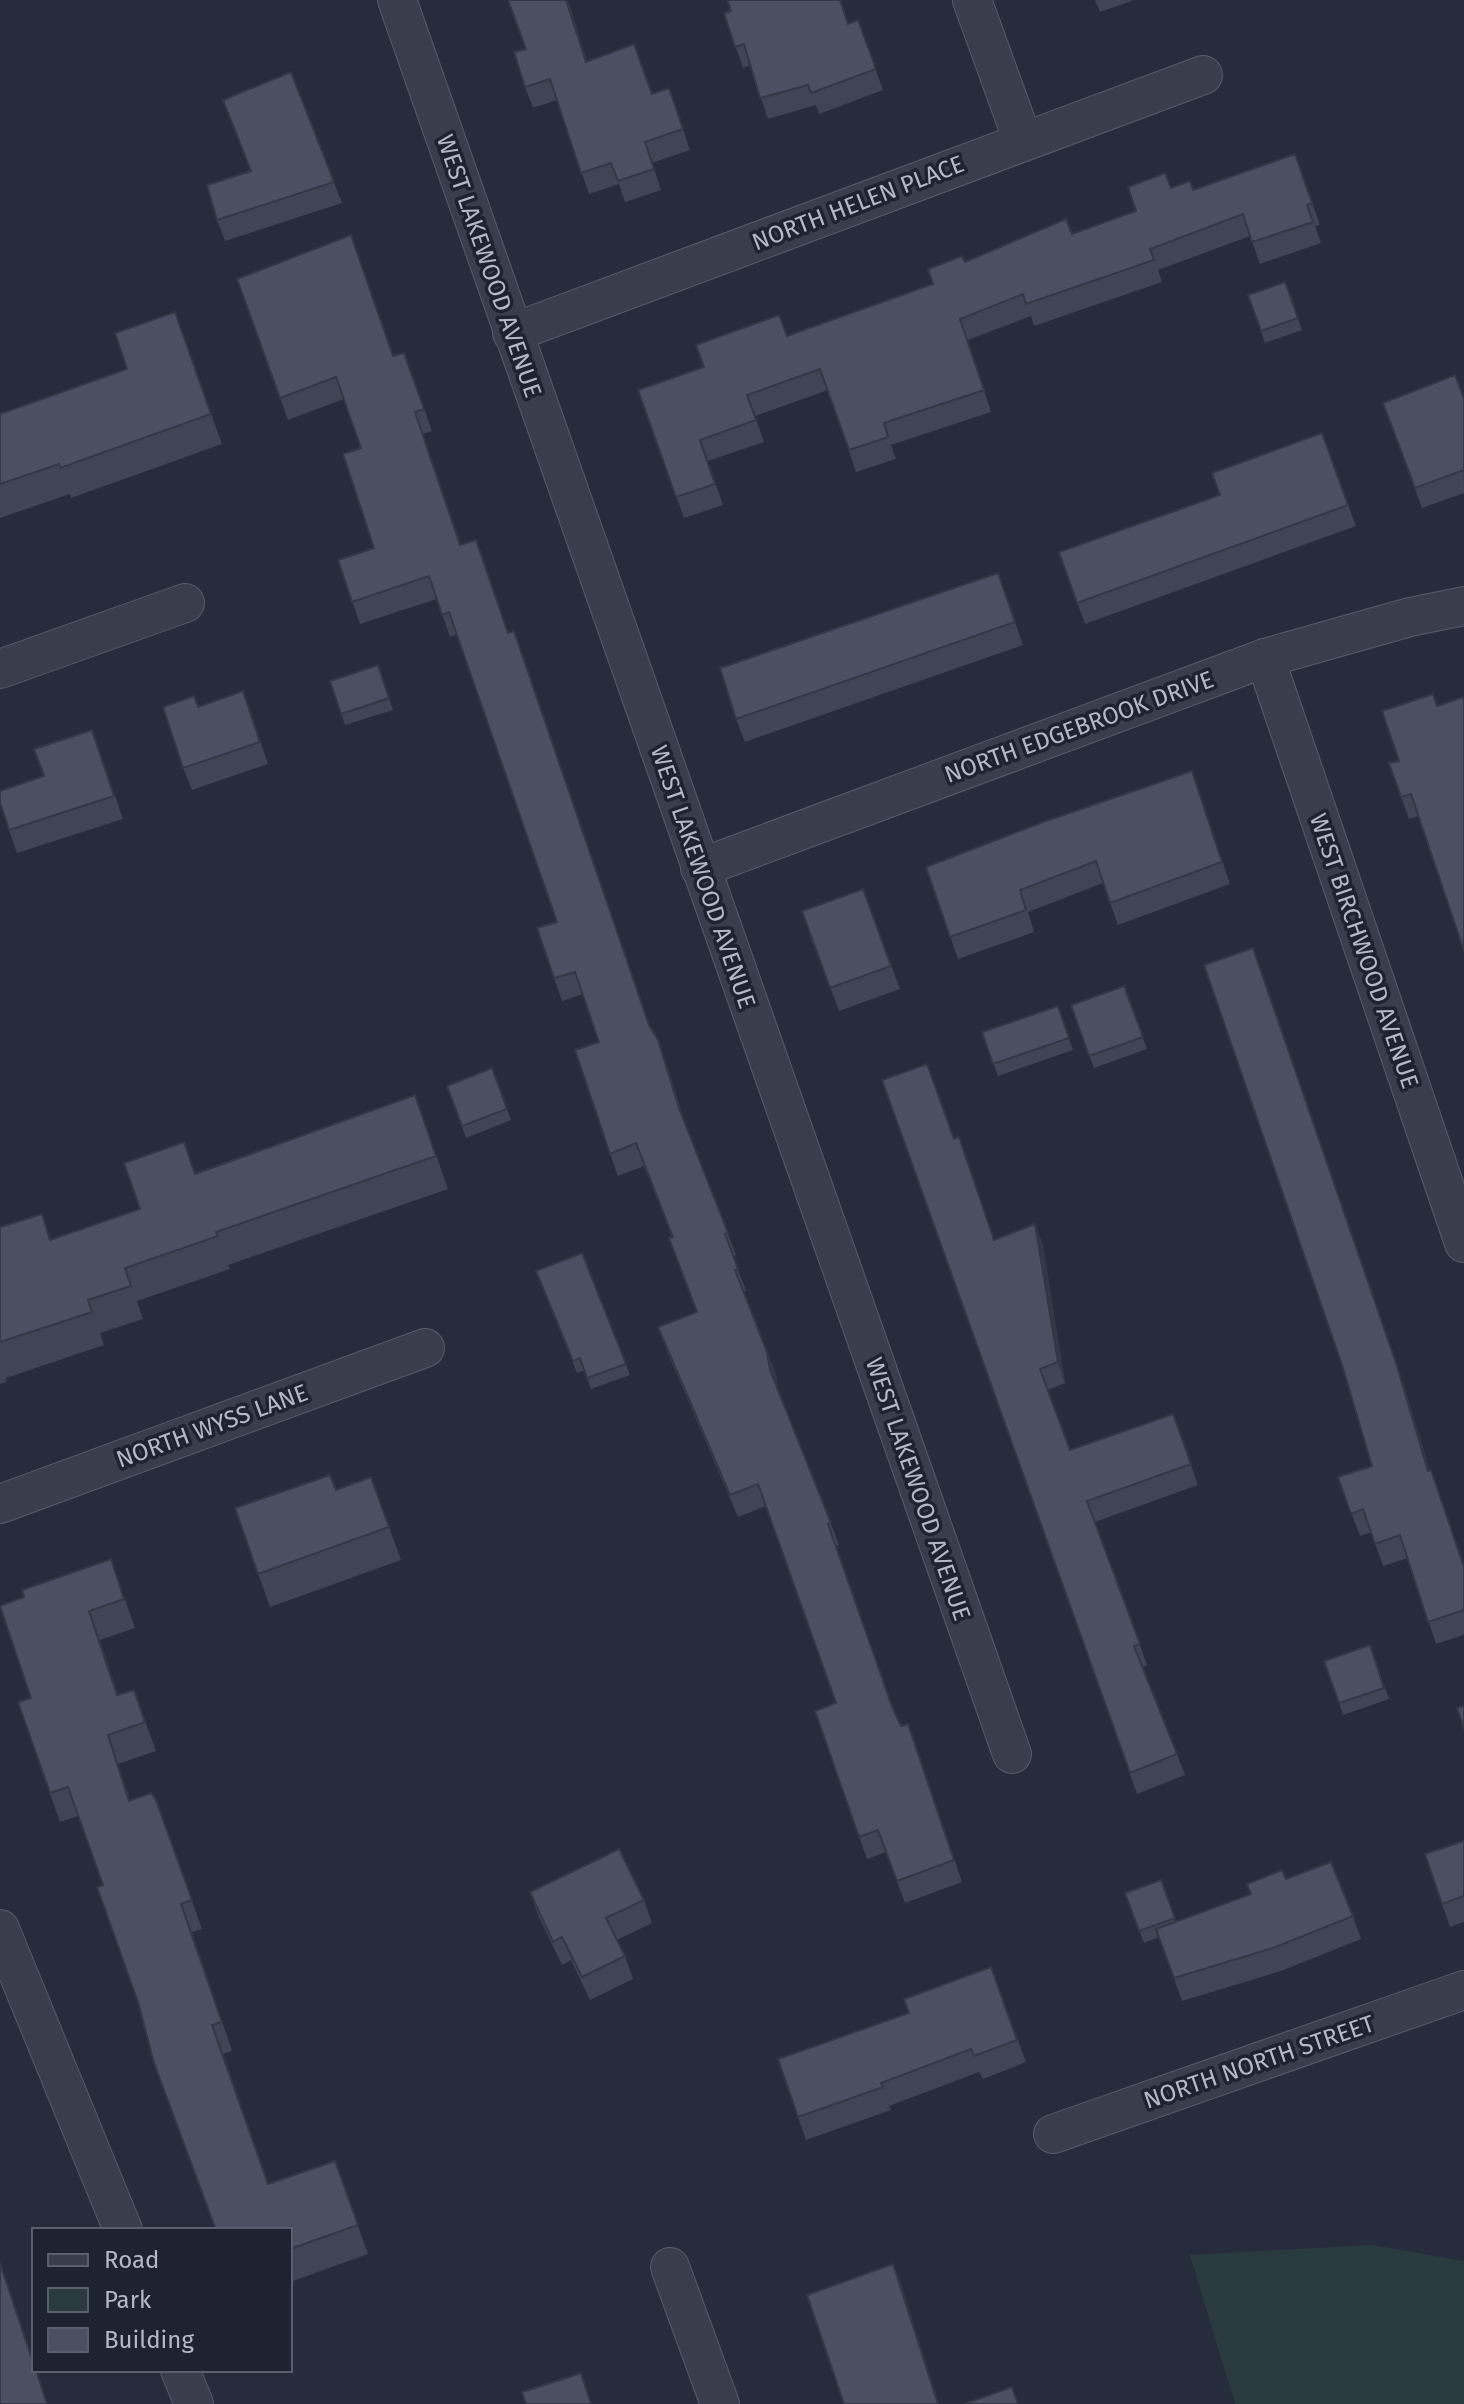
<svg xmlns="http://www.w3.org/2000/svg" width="1464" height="2404" font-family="'Fira Sans',sans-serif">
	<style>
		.green { fill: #2a3b40 }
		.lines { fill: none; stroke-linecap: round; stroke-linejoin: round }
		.street-casing { stroke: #575c6a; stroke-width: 40 }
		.street { stroke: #393e4c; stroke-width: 38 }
		.wall { fill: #404454 }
		.shaded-wall { fill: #343745 }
		.building { fill: #4a4f62; stroke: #343745; stroke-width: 2 }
		.labels { text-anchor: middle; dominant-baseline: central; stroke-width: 7; stroke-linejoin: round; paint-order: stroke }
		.street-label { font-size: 24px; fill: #b5b9c7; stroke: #1e2331 }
	</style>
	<rect width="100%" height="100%" fill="#262c3b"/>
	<path class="green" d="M1372,2245l92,16v143h-229l-45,-149z"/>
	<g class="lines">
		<defs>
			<g id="street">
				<path d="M397,0l615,1754"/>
				<path d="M972,0l51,141"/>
				<path d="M512,333l691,-258"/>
				<path d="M1265,658l199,585"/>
				<path d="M0,669l185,-66"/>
				<path d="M700,868l565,-210 145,-41 54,-11"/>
				<path d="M0,1504l425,-156"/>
				<path d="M0,1929l123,301"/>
				<path d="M1053,2134l411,-144"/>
				<path d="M670,2267l50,137"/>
				<path d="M180,2370l14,34"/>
			</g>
		</defs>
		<use href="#street" class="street-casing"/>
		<use href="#street" class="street"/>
	</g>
	<g class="wall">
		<path d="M568,0l19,62 65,32 17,-6 21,62 -38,13 9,27 -36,12 -6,-18 -30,10 -32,-94 -24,8 -8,-21 1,-38z"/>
		<path d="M1095,0h39l-34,12z"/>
		<path d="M731,11l117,13 10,-4 25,70 -64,24 -3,-9 -48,14 -18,-54 -7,3 -19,-55z"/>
		<path d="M1295,154l25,71 -5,1 6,17 -61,21 -10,-28 -92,34 4,12 -128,44 -3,-10 -63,24 23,72 -100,33 5,14 -40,13 -28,-82 -73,26 9,26 -56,19 15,44 -39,13 -46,-128 295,-106 32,-22 107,-28 64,-23 35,-23 22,2z"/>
		<path d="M250,172l84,10 8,21 -117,38 -8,-21z"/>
		<path d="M237,279l157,77 10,-3 28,78 -9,3 38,111 47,88 142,394 16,35 19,61 51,132 -3,1 13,35 -2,1 32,82 2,15 61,156 -3,1 58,165 7,15 15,20 46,136 -57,21 -19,-51 -19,7 -52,-148 21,-8 -70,-197 -28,11 -72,-168 -8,-22 39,-15 -25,-75 -28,-71 -26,10 -8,-22 -11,-112 -16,-48 -21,7 -8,-23 3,-56 -100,-288 -7,3 -13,-38 -77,25 -22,-64 36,-12 -13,-100 -17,-49 -56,21z"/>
		<path d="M1285,282l17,48 -37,13 -17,-48z"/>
		<path d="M175,312l47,132 -151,54 -1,-4 -70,24v-104l127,-45z"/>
		<path d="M1463,399l1,94 -42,15 -39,-105z"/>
		<path d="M1322,433l34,93 -271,98 -26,-72 161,-57z"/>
		<path d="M998,573l25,72 -278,97 -9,-23z"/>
		<path d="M378,665l15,45 -48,15 -15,-44z"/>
		<path d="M243,691l25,73 -76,26 -9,-22 15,-61z"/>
		<path d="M1438,706l-19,110 -10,3 -8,-22 -2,-36z"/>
		<path d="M100,752l23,67 -106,34 -8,-23 35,-54z"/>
		<path d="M1192,771l38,113 -112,41 -15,-42 -75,29 6,20 -76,27 -32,-92z"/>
		<path d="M863,889l37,100 -61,22 -37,-100z"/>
		<path d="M1124,986l23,63 -53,19 -23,-63z"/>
		<path d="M1058,1006l15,44 -75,26 -16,-44z"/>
		<path d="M492,1068l19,52 -45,18 -19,-52z"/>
		<path d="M882,1080l72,59 41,101 40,-16 8,22 22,137 -17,7 22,60 103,-36 25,71 -103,37 52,143 -4,2 42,108 -48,19z"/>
		<path d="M415,1095l33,94 -220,76 2,4 -93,32 6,18 -43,14 4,12 -98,33 1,4 -7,2v-157l42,-13 9,25 89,-30 55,-36z"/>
		<path d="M582,1253l48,122 -39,14 -7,-19 -7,3 -37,-91z"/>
		<path d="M1404,1386l26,85 34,94v70l-28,9 -28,-86 -25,8 -12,-34 -11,4 -22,-59 34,-11z"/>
		<path d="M371,1477l30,83 -131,47 -35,-99 101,-18z"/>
		<path d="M111,1559l24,69 -35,12 18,55 16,-5 22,61 -38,13 12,37 26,-1 46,129 -10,3 40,119 -9,3 46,130 66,-23 33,93 -78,28v-52l-152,-228 -35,-117 -25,-69 -18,6 -42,-120 13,-4 -7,-101z"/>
		<path d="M1370,1645l19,54 -46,16 -4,-12z"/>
		<path d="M1464,1841v81l-14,5 -8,-23z"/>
		<path d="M1286,1879l67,37 8,23 -80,32 -99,30 -23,-64 -15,6 -19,-50 36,-13 15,42 75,-28z"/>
		<path d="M530,1892l114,8 8,23 -35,17 8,16 8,23 -43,21 -19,-40 -9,5 -24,-50z"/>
		<path d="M991,1967l35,95 -43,17 -4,-7 -90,34 2,4 -85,30 -28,-81 131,-46z"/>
	</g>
	<g class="shaded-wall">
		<path d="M566,0h2l25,83 -7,-21z"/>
		<path d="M1262,971l142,415 33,108 -9,-23z"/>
		<path d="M658,1040l8,22 21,68 -8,-22z"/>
		<path d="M1035,1224l8,22 22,137 -7,-21z"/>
		<path d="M767,1352l9,22 2,18 -8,-22z"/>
		<path d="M108,1735l10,29 21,66 -10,-29z"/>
		<path d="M893,2264l9,22 37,118h-1z"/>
	</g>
	<g class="building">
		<path d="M508,0h58l20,62 48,-18 18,50 17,-6 14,41 -38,13 9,27 -36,12 -7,-18 -30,10 -31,-94 -25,8 -11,-35 12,-3z"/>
		<path d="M727,0h113l8,24 10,-4 18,49 -65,24 -3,-8 -48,13 -16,-54 -9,3 -11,-34 7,-2z"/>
		<path d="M291,72l43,110 -117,38 -10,-35 44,-14 -28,-71z"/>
		<path d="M1295,154l17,49 -5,2 6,17 -61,20 -9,-28 -93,35 4,11 -128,44 -3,-10 -63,25 24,71 -100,33 4,14 -39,13 -29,-81 -73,26 9,25 -56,20 15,44 -39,13 -38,-107 66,-23 -8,-22 83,-30 8,21 146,-52 -5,-15 34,-13 3,6 101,-43 6,15 64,-23 -8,-24 37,-14 6,15 19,-7 3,9z"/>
		<path d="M351,235l42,121 11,-3 20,56 -9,3 45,133 16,-5 32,93 6,-2 135,394 9,15 21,68 49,125 -3,1 13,35 -3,1 32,82 3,18 61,153 -3,1 65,185 8,17 7,-2 46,136 -57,21 -19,-51 -19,7 -44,-126 21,-8 -78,-219 -28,11 -72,-168 39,-15 -28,-74 4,-1 -37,-94 -26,11 -35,-104 24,-8 -24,-70 -21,6 -17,-50 20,-6 -108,-310 -7,3 -13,-39 -77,26 -14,-42 36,-12 -31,-94 18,-6 -25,-71 -56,21 -43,-119z"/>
		<path d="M1285,282l13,36 -37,13 -13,-36z"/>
		<path d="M175,312l36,102 -151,54 -1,-4 -59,20v-70l127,-45 -12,-36z"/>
		<path d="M1455,375l9,24v71l-49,18 -32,-85z"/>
		<path d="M1322,433l26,72 -271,98 -18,-51 161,-57 -8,-22z"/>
		<path d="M998,573l17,49 -279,97 -16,-51z"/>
		<path d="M378,665l11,33 -48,16 -11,-33z"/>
		<path d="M243,691l17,51 -77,26 -20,-61 31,-11 4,11z"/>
		<path d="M1433,694l4,12 27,-9v254l-53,-157 -10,3 -12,-34 10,-2 -17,-50z"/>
		<path d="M92,730l22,66 -105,34 -9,-28v-11l44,-15 -10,-27z"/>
		<path d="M1192,771l30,91 -112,41 -14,-42 -76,29 6,20 -76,27 -24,-70 117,-45z"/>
		<path d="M863,889l28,77 -61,22 -28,-77z"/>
		<path d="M1253,948l143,415 32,108 3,-1 33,97v43l-36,12 -28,-87 -25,9 -12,-35 -12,5 -13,-37 34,-11 -30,-101 -138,-400z"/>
		<path d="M1124,986l19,51 -54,19 -18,-51z"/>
		<path d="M1058,1006l11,32 -76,26 -11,-32z"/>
		<path d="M927,1064l27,75 5,-2 35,103 41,-16 23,138 -18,7 30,81 103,-36 18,50 -104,37 53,143 -6,2 43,108 -47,19 -248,-693z"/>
		<path d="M492,1068l15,41 -45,17 -15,-40z"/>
		<path d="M415,1095l21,61 -220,76 2,4 -93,32 6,18 -43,14 4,12 -92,30v-115l42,-13 8,26 90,-31 -16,-46 60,-21 11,32z"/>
		<path d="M582,1253l44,111 -39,14 -7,-20 -7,3 -37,-90z"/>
		<path d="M330,1475l6,15 35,-13 18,50 -131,47 -23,-66z"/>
		<path d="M111,1559l13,40 -35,12 28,84 17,-5 11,32 -37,13 21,66 22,-8 5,7 36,100 -11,4 41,118 -10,3 56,159 67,-23 23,64 -68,24v-19h-74l-62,-167 -16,-61 -41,-115 6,-2 -35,-98 -18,6 -32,-91 13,-4 -31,-92 24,-9 -2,-7z"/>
		<path d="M1370,1645l14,43 -45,15 -15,-42z"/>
		<path d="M1464,1706v23l-7,-21z"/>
		<path d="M1464,1841v55l-22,8 -17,-50z"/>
		<path d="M619,1849l25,51 -38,18 19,38 -43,21 -20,-40 -9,5 -23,-50z"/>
		<path d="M1331,1862l22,54 -80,32 -99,30 -18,-49 95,-35 -4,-10 35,-14 4,9z"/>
		<path d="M1161,1880l14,38 -36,13 -14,-38z"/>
		<path d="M991,1967l26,73 -43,16 -3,-7 -90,34 2,4 -85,30 -20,-58 131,-46 -5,-14z"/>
		<path d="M0,2263l34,102v5h2l11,34h-47z"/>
		<path d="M893,2264l45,140h-94l-37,-109z"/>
		<path d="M581,2373l10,31h-65l-4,-12z"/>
		<path d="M1012,2387l6,17h-54z"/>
	</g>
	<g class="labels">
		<g class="street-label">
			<text transform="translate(858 203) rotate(-21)">NORTH HELEN PLACE</text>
			<text transform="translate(489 266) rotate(71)">WEST LAKEWOOD AVENUE</text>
			<text transform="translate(1079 727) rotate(-20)">NORTH EDGEBROOK DRIVE</text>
			<text transform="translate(703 877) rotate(71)">WEST LAKEWOOD AVENUE</text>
			<text transform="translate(1364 951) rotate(71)">WEST BIRCHWOOD AVENUE</text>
			<text transform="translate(212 1426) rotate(-20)">NORTH WYSS LANE</text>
			<text transform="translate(918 1489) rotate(71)">WEST LAKEWOOD AVENUE</text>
			<text transform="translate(1259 2062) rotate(-19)">NORTH NORTH STREET</text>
		</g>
	</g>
	<rect x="32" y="2228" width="260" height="144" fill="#1e2331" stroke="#5a5f6d" stroke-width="2"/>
	<rect x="48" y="2254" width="40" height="12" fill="#393e4c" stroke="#5a5f6d" stroke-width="2"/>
	<text x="104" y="2268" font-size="24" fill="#b5b9c7">Road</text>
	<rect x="48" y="2288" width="40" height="24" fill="#2a3b40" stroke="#5a5f6d" stroke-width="2"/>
	<text x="104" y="2308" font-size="24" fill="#b5b9c7">Park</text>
	<rect x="48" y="2328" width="40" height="24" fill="#4a4f62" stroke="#5a5f6d" stroke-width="2"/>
	<text x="104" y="2348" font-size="24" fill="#b5b9c7">Building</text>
</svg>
